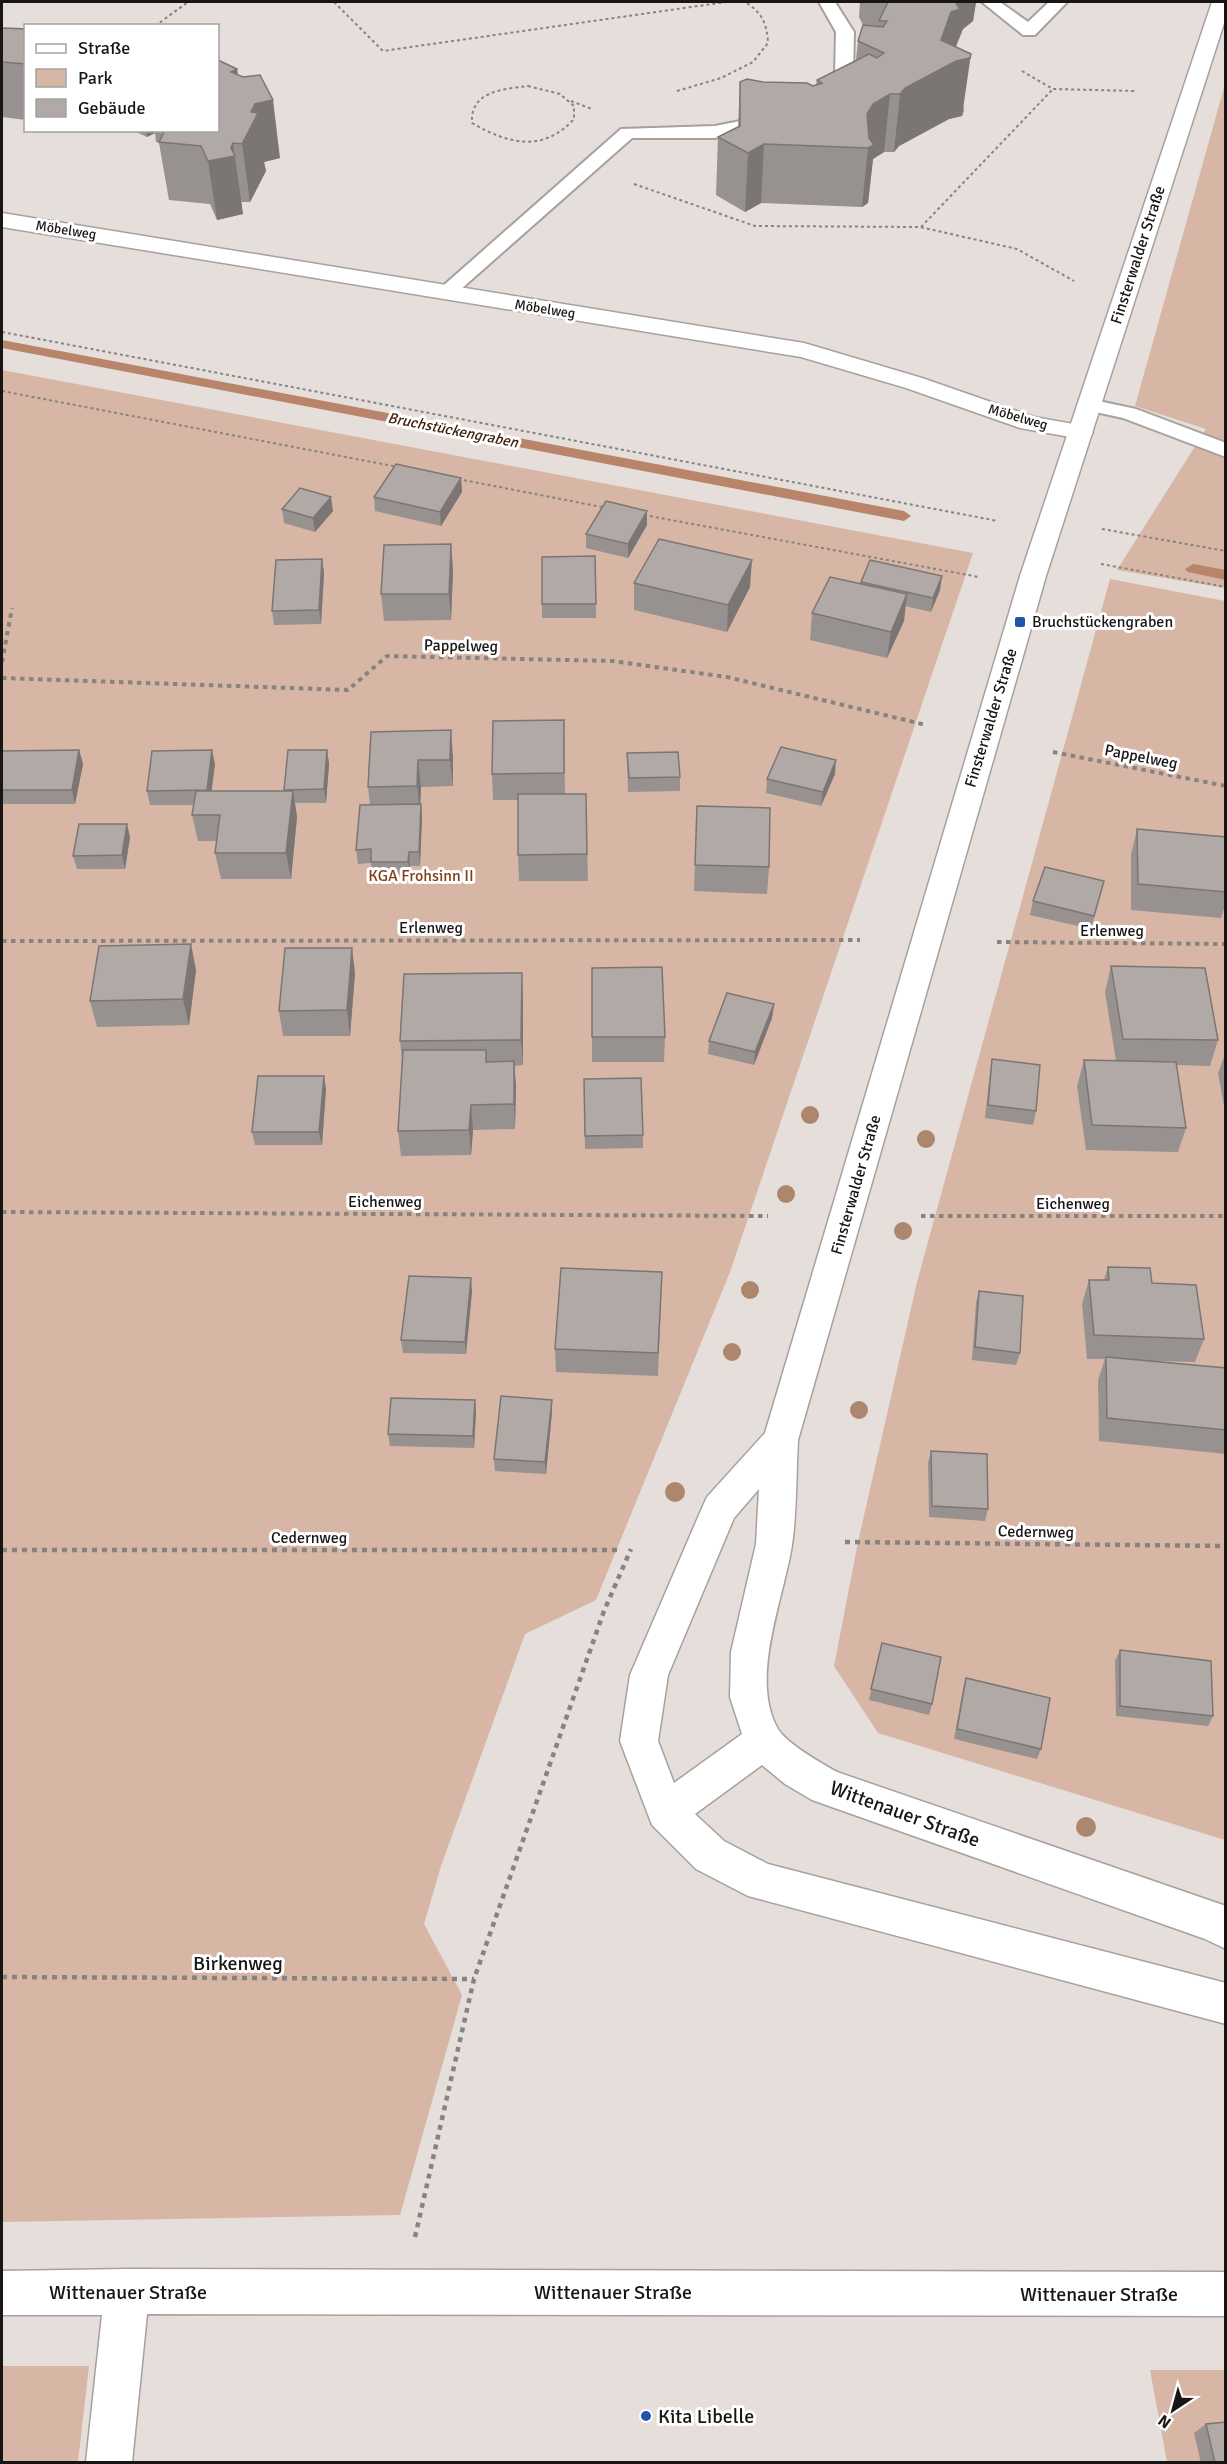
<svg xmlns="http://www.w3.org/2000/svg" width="1227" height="2464" font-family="Signika,sans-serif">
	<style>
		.green { fill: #d8b6a5 }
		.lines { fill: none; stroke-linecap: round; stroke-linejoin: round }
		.stream { fill: #b8856b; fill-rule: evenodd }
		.service-casing { stroke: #a7a19d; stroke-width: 4 }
		.minor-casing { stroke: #a7a19d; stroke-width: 3 }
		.tertiary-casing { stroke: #a7a19d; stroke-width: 3 }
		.path-far2 { stroke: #878380; stroke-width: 2; stroke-dasharray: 3 3; stroke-linecap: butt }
		.path-far1 { stroke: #878380; stroke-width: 4; stroke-dasharray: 4.5 4.5; stroke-linecap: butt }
		.path { stroke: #878380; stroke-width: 4.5; stroke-dasharray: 5 5; stroke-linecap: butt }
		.service { fill: #fff; fill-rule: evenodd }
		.minor { fill: #fff; fill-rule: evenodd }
		.tertiary { fill: #fff; fill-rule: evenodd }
		.tree { fill: #ad866e }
		.wall { fill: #97918f }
		.shaded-wall { fill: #7b7674 }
		.building { fill: #b0a9a6; stroke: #7b7674; stroke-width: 1.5 }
		.poi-dot { fill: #1e56a8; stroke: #fff; stroke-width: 2 }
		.labels { text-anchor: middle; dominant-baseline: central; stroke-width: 6; stroke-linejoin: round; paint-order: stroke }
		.far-street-label { font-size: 14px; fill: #181615; stroke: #fff }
		.far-water-label { font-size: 15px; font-style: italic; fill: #43200b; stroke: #fff }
		.street-label { font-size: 16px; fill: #181615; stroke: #fff }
		.poi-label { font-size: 16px; fill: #181615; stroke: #fff; text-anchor: start }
		.park-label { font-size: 16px; fill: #7f3e16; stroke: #fff }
		.near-street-label { font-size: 20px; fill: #181615; stroke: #fff }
		.near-poi-label { font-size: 20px; fill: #181615; stroke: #fff; text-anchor: start }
	</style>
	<rect width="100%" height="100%" fill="#e5deda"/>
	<g class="green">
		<path d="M1225,84v504l-108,-18 89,-141 -71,-23z"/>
		<path d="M2,370l971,183 -243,719 -134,328 -71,34 -84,232 -17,58 38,71 -62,220 -398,7z"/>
		<path d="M1110,579l115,22v1239l-347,-107 -44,-67 24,-124 59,-260z"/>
		<path d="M2,2366h87l-11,96h-76z"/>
		<path d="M1150,2370h75v92h-58z"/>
	</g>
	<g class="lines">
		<g class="stream">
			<path d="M2,340l902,171 7,5 -7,5 -902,-173z"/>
			<path d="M1193,564l33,6v10l-38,-8 -3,-3z"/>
		</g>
		<defs>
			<g id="service">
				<path d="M819,2h16l19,30 -1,43 -24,26 -6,1 -9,-5 21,-23 1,-42z"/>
				<path d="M982,2h18l28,20 21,-20h18l-32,33h-12z"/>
				<path d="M775,114l9,5 -3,4 -66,15h-83l-180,159h-14l-3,-4 186,-164 94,-3z"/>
				<path d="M1089,399l47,10 90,34v14l-103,-39 -41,-9 -3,-4 3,-4z"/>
			</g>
			<g id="minor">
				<path d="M2,213l802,130 118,35 112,39 56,10 3,5 -3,5 -9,2 -61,-11 -114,-40 -105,-31 -799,-130z"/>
				<path d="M127,2269l1099,3v44l-1079,-2 -15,148h-46l16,-147h-100v-44z"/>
			</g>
			<path id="tertiary" d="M1212,2h14v15l-180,559 -248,864c-2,35 -1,71 -6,105 -8,53 -43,134 -14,184 9,15 43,34 59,43l389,134v43l-21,-10 -393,-139 -27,-16 -23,-19 -67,49 29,27 44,23 458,119v41l-478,-128 -52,-27 -44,-44 -32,-84 10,-66 72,-167 5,-11 58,-64 255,-857zM759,1489l-3,55 -25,108 -1,45 12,37 -68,49 -16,-42 10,-66 66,-157z"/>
		</defs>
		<use href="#service" class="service-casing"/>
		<use href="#minor" class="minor-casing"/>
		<use href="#tertiary" class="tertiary-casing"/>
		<g class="path-far2">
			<path d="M334,2l49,49 343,-49"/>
			<path d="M155,26l33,-24"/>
			<path d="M1022,71l31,18 83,2"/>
			<path d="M528,86l32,8 14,12v13c-31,34 -66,25 -102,4 -2,-32 31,-34 56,-37z"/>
			<path d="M677,91l44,-13 32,-16 15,-19c-1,-19 -6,-31 -23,-41"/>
			<path d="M571,101l21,8"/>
			<path d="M634,184l121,42 165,1 97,22 57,32"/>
			<path d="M921,227l132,-138"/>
			<path d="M2,332l996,189"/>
			<path d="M2,391l396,76"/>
			<path d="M458,479l149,29"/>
			<path d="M644,515l335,62"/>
			<path d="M1102,529l124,22"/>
			<path d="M1101,564l125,23"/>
		</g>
		<g class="path-far1">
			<path d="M2,662l10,-54"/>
			<path d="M2,678l346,12 39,-34 225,5 115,16 199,48"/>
			<path d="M1053,752l173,34"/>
			<path d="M2,941l858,-1"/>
			<path d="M997,942l229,2"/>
			<path d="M2,1212l766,4"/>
			<path d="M921,1216h305"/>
		</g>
		<g class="path">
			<path d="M845,1542l381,4"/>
			<path d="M2,1550h615"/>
			<path d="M2,1977l472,2"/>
			<path d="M415,2237l59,-258 130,-368 27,-62"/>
		</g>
		<use href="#service" class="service"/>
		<use href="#minor" class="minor"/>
		<use href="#tertiary" class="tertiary"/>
	</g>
	<g class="tree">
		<circle cx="810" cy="1115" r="9"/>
		<circle cx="926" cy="1139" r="9"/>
		<circle cx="786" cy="1194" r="9"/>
		<circle cx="903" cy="1231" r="9"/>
		<circle cx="750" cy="1290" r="9"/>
		<circle cx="732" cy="1352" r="9"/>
		<circle cx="859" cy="1410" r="9"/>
		<circle cx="675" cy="1492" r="10"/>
		<circle cx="1086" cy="1827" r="10"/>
	</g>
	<g class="wall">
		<path d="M860,2h116l-3,19 -10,8 -7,18 8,64 -2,5 -13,3 -50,27 -5,6h-10l-11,7 -5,44 -6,4 -101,-4 -16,9 -29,-17 2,-58 20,-10 2,-45h23l50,4 3,-1 1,-5 39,-20 2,-19 5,-16 -4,-8z"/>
		<path d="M2,29h24v91l-24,-3z"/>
		<path d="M237,69l1,6 42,83 -16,4 2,9 -16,31h-9l2,12 -26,6 -7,-16 -41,-4 -10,-57 -3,-1 -1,-9 -8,4 -15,-7h86z"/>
		<path d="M461,478l1,14 -21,34 -66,-15 -1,-14z"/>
		<path d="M282,509l51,2 -18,21 -31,-9z"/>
		<path d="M647,525l-19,33 -42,-10v-14z"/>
		<path d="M451,544l2,27 -2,49 -67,1 -3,-27z"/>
		<path d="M595,556l1,62h-54v-14z"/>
		<path d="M322,559l2,14 -3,51 -47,1 -2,-14z"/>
		<path d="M861,582l79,8 -9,22 -26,-6 -1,15 -17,37 -77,-18 2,-27 49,-29z"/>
		<path d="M634,583l116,4 -23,45 -93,-22z"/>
		<path d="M564,720l1,74h21l2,87h-69l-1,-26v-55h-25l-1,-26z"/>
		<path d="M371,732l82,25v29l-32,1 -1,17h1l1,14 -2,48h-10v9l-38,1 -1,-13 -13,1 -2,-14 14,-45 -2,-18z"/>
		<path d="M79,750l4,14 -8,40h-73v-50z"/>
		<path d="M327,750l2,14 -3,39h-31l2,14 -6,62h-70l-6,-26 2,-12h-19l-6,-26 2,-10h-44l-3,-14 68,-27 -4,27h73v-1z"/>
		<path d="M627,753l53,24v14l-52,1z"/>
		<path d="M835,774l-14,32 -55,-13 1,-14z"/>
		<path d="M697,806l72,61 -2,27 -73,-3z"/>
		<path d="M1137,829l89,8v66l-5,15 -90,-8v-55z"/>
		<path d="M130,837l-5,32h-48l-4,-13z"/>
		<path d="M1104,881l-13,48 -61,-14 3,-14z"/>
		<path d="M1111,966l107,74 -8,26 -34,-1 10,63 -8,24 -92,-2 -9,-64 7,-26 32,1 -11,-69z"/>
		<path d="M592,968l73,69 -1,25h-72z"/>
		<path d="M196,970l-7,55 -92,2 -7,-26z"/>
		<path d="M355,973l-5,63h-67l-4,-25z"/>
		<path d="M523,999v66l-9,1 2,20 -1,43 -42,1 -2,25 -70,1 -3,-25 4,-72 -2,-18z"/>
		<path d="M774,1004l-2,14 -18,47 -46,-11 1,-13z"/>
		<path d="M1226,1052v65l-8,-44z"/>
		<path d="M992,1059l44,52 -3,14 -48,-7 5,-46z"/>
		<path d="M584,1079l59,56v13l-58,1z"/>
		<path d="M326,1089l-4,56h-67l-3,-13z"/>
		<path d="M1108,1267l44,16 52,56 -9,23 -45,-1 76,7v86l-127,-13 -1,-61 7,-21h-18l-5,-55 7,-24h15z"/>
		<path d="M662,1272l-4,104 -102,-4 -1,-23z"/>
		<path d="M472,1291l-6,63 -63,-1 -2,-13z"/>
		<path d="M979,1291l41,62 -4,12 -44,-5 4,-57z"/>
		<path d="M475,1400l1,12 -2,36 -84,-2 -2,-12z"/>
		<path d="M552,1400v12l-6,62 -51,-3 -1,-12z"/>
		<path d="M931,1451l57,58 -3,12 -56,-4 -1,-54z"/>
		<path d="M882,1643l50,61 -3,11 -60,-15z"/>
		<path d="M1120,1650l93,66 -5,10 -92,-10 -1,-55z"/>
		<path d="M966,1678l75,71 -4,10 -83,-20 9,-50z"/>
		<path d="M1206,2424l20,39h-25l-7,-30z"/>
	</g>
	<g class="shaded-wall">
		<path d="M957,2h19l-3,19 -10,8 -7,16 -2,17 17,-8 -9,62 -13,3 -50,27 -5,6 6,-58 41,-54 10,-28z"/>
		<path d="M237,69l8,58 -14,-55z"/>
		<path d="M890,94l-6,58 -11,7 -5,44 -6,4 6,-59 -1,-34 6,-10z"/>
		<path d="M273,100l7,58 -16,4 2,9 -16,31 -8,-58 9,-32 4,-8z"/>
		<path d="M146,130h8l1,3 -8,4z"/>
		<path d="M233,143l10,71 -26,6 -9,-59 23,-13z"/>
		<path d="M764,144l-3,59 -16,9 3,-59z"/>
		<path d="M461,478l1,14 -21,34 -1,-14z"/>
		<path d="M331,497l2,14 -18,21 -2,-14z"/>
		<path d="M647,511v14l-19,33v-14z"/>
		<path d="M451,544l2,27 -2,49 -2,-26z"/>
		<path d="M322,559l2,14 -3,51 -2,-14z"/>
		<path d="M752,560l-2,27 -23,45 1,-27z"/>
		<path d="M942,576l-2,14 -9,22 2,-14z"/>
		<path d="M907,594l-3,27 -17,37 4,-26z"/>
		<path d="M451,730l2,27v29l-3,-26z"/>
		<path d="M79,750l4,14 -8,40 -3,-14z"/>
		<path d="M212,750l3,14 -5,40 -3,-14z"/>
		<path d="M327,750l2,14 -3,39 -2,-14z"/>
		<path d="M418,760l3,27 -1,25 -3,-26z"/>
		<path d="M836,760l-1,14 -14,32 2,-14z"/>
		<path d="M293,791l4,26 -6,62 -5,-26z"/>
		<path d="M421,804l1,14 -2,48 -1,-14z"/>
		<path d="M127,824l3,13 -5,32 -3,-14z"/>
		<path d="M409,852l1,14v9l-2,-13z"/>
		<path d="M191,944l5,26 -7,55 -6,-26z"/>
		<path d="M352,948l3,25 -5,63 -3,-26z"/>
		<path d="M522,973l1,26v66l-2,-25z"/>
		<path d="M774,1004l-2,14 -18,47 1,-13z"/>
		<path d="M514,1061l2,25 -1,43 -1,-25z"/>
		<path d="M324,1076l2,13 -4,56 -3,-13z"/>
		<path d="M471,1105l2,25 -2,25 -2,-25z"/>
		<path d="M471,1278l1,13 -6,63 -1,-12z"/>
		<path d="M475,1400l1,12 -2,36 -1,-12z"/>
		<path d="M552,1400v12l-6,62 -1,-12z"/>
	</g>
	<g class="building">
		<path d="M888,2h69l-1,1 4,6 -9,3 -10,28 30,14 -1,4 -14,3 -51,27 -5,6h-10l-17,10 -6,10 2,24 5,7 -6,3 -104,-4 -16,9 -30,-16 22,-11v-44l7,-3 16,3 44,1 6,3 9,-3 -5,-3 52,-26 8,4 7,-5 -26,-12 5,-16 20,2 4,-6h-8z"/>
		<path d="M4,28l22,1v35l-24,-2v-33z"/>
		<path d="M218,60l19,9 -6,3 12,5 17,-2 13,25 -18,4 -4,8 7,1 -16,31 -9,-1 -2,5 4,8 -27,5 -7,-15 -42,-4 6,-12h53z"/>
		<path d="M396,464l65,14 -21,34 -66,-15z"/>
		<path d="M300,488l31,9 -18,21 -31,-9z"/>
		<path d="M606,501l41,10 -19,33 -42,-10z"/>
		<path d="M659,539l93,21 -24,45 -94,-22z"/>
		<path d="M451,544l-2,50h-68l3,-49z"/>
		<path d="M595,556l1,48h-54v-47z"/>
		<path d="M322,559l-3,51 -47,1 4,-51z"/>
		<path d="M870,560l72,16 -9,22 -72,-16z"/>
		<path d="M830,577l77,17 -16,38 -79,-19z"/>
		<path d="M564,720v53l-72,1 1,-53z"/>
		<path d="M451,730l-1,30h-32l-1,26 -49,1 3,-55z"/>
		<path d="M781,747l55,13 -13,32 -56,-13z"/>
		<path d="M79,750l-7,40h-70v-39z"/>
		<path d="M212,750l-5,40 -60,1 5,-40z"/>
		<path d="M288,750h39l-3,39 -40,1z"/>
		<path d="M678,752l2,25 -51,1 -2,-25z"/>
		<path d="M196,791h97l-7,62h-71l5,-38h-28z"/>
		<path d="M518,794h68l1,60 -69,1z"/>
		<path d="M421,804l-2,48h-10l-1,10h-37v-13l-15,1 4,-45z"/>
		<path d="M697,806l73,2 -1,59 -74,-2z"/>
		<path d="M79,824h48l-5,31 -49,1z"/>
		<path d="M1137,829l89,8v55l-88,-8z"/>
		<path d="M1045,867l59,14 -10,35 -61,-15z"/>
		<path d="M191,944l-8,55 -93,2 9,-55z"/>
		<path d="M285,948h67l-5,62 -68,1z"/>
		<path d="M1111,966l94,2 13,72 -95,-1z"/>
		<path d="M662,967l3,70h-73v-69z"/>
		<path d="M522,973l-1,67 -121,1 4,-67z"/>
		<path d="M727,993l47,11 -19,48 -46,-11z"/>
		<path d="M403,1050h83v12l28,-1v43l-43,1 -2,25 -71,1z"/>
		<path d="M992,1059l48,6 -4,46 -48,-6z"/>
		<path d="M1084,1060l92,2 10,66 -94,-3z"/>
		<path d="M258,1076h66l-5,56h-67z"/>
		<path d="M641,1078l2,57 -58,1 -1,-57z"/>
		<path d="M1108,1267l42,1 2,15 44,2 8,54 -110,-4 -5,-55h20z"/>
		<path d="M561,1268l101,4 -4,81 -103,-4z"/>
		<path d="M409,1276l62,2 -6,64 -64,-2z"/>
		<path d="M979,1291l44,5 -3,57 -45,-6z"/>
		<path d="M1106,1357l120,11v62l-119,-12z"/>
		<path d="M501,1396l51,4 -7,62 -51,-3z"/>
		<path d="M391,1398l84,2 -2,36 -85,-2z"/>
		<path d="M931,1451l56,3 1,55 -56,-3z"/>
		<path d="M882,1643l59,14 -9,47 -61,-15z"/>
		<path d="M1120,1650l91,11 2,55 -93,-10z"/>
		<path d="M966,1678l84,20 -9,51 -84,-20z"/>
		<path d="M1226,2422v41h-11l-9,-39z"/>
	</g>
	<g class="poi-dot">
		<rect x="1014" y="616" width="12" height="12" rx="3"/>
		<circle cx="646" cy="2416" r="6"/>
	</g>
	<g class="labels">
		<g class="far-street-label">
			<text transform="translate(66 230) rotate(9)">Möbelweg</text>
			<text transform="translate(545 309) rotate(9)">Möbelweg</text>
			<text transform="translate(1018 417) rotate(16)">Möbelweg</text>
		</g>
		<g class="far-water-label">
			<text transform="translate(453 430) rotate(11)">Bruchstückengraben</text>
		</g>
		<g class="street-label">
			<text transform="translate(1138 255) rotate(-72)">Finsterwalder Straße</text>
			<text transform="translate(461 646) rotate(1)">Pappelweg</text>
			<text transform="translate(991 718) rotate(-73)">Finsterwalder Straße</text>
			<text transform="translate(1141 757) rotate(11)">Pappelweg</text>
			<text x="431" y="928">Erlenweg</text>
			<text x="1112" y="931">Erlenweg</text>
			<text transform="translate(856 1185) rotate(-74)">Finsterwalder Straße</text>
			<text x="385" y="1202">Eichenweg</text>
			<text x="1073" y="1204">Eichenweg</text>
			<text transform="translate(1036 1532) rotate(1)">Cedernweg</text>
			<text x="309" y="1538">Cedernweg</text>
		</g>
		<g class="poi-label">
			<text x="1032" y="622">Bruchstückengraben</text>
		</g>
		<g class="park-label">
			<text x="421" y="876">KGA Frohsinn II</text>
		</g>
		<g class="near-street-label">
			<text transform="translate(905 1814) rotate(20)">Wittenauer Straße</text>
			<text x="238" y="1963">Birkenweg</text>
			<text x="128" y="2292">Wittenauer Straße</text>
			<text x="613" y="2292">Wittenauer Straße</text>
			<text x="1099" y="2294">Wittenauer Straße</text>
		</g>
		<g class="near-poi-label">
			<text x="658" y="2416">Kita Libelle</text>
		</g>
	</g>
	<rect width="1227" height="2464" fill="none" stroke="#181615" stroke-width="6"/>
	<rect x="24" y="24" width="195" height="108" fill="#ffffff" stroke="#a3a2a1" stroke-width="1.5"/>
	<rect x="36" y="44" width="30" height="9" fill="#ffffff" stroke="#a3a2a1" stroke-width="1.5"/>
	<text x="78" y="54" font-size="18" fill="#181615">Straße</text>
	<rect x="36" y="69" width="30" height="18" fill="#d8b6a5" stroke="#a3a2a1" stroke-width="1.5"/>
	<text x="78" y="84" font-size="18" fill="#181615">Park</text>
	<rect x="36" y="99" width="30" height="18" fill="#b0a9a6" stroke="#a3a2a1" stroke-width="1.5"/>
	<text x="78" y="114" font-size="18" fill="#181615">Gebäude</text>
	<g transform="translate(1173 2410) rotate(216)" stroke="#ffffff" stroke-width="4.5" paint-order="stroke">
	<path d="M0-4.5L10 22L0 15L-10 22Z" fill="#181615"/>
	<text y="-9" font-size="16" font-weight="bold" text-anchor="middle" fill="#181615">N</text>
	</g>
</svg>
